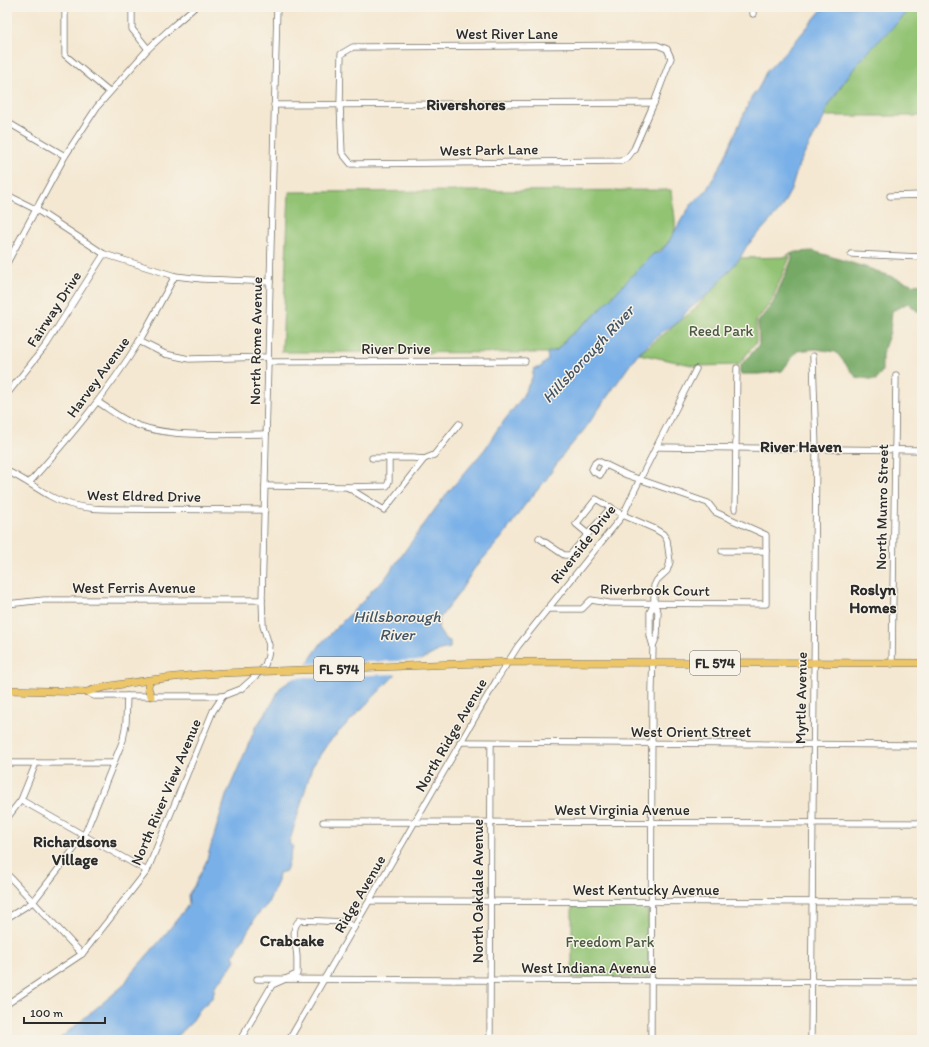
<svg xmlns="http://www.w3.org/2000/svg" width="929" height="1047" font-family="Itim,sans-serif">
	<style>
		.green { fill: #92c373; stroke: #5e774f }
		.forest { fill: #75a965; stroke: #506a48 }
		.water { fill: #79b0e8; stroke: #526e8a }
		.pier { fill: #f4e8d2 }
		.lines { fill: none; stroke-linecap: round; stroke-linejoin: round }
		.minor-casing { stroke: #716d65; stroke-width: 7 }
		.major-casing { stroke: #716d65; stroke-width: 8 }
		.minor { stroke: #fff; stroke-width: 5.5 }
		.major { stroke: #ecc669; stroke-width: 7 }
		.major-bridge-casing { stroke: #716d65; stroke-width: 8; stroke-linecap: butt }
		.major-bridge { stroke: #ecc669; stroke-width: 7 }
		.labels { text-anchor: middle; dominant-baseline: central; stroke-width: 3; stroke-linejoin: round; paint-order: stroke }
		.shield { fill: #f7f3e8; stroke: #686764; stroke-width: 1 }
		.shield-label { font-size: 14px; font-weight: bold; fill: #2b2b2b }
		.street-label { font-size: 15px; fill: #2b2b2b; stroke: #f7f3e8 }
		.park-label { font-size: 15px; fill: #4a5941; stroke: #f7f3e8 }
		.neighbourhood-label { font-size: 16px; font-weight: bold; fill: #2b2b2b; stroke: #f7f3e8 }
		.water-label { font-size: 16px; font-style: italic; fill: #425364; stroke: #f7f3e8 }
	</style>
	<rect width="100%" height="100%" fill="#f7f3e8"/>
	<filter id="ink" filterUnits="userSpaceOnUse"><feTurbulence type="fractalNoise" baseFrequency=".025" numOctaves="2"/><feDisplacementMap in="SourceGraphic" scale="8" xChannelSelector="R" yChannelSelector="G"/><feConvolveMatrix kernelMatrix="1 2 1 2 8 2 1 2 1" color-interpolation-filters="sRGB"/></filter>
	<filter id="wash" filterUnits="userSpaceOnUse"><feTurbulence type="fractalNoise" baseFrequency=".012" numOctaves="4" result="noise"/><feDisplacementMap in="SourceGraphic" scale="16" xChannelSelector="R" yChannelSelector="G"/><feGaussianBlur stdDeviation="0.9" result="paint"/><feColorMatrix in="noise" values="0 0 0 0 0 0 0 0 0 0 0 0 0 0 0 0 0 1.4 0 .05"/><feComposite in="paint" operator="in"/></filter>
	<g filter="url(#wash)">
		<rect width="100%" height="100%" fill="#f4e8d2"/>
		<g class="green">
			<path d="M913,7h9v109h-97l1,-6 17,-27 19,-25z"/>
			<path d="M671,190c1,12 5,26 4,38 -1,10 -13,23 -22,26l-62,65 -8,5 -7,7 -9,7 -10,12 -10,3 -265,-1 7,-160z"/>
			<path d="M790,257l-19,45 -15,19v22l-18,22 -42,1 -57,-12 56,-45 45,-51z"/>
			<path d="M572,906l76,1 1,71h-77z"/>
		</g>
		<path class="forest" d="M813,251l58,18 43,16 8,-1v28h-4l-10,-9 -16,8 -2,21 -8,22v17l-6,9 -20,-3 -20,-25 -21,-3 -18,2 -15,20 -22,3h-20v-8l19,-21 -1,-23 15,-19 19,-44v-4h-5l9,-3z"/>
		<path class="water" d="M824,7h89l-51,51 -19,25 -17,27 -1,6 -26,48 -8,26 -11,20 -34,37 -6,11 -29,34 -24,19 -7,10 -19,12 -25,23 -52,74 -22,26 -17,25 -21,25 -21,30 -29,33 -15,24 -20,26 -1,10 7,10 5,2v7l-10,2 -43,23 -69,70 -16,24 -23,77 4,2 -7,25 -7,2 -1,8 -11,24 -10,10 -24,41 2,4 -9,14 -11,12 -2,11 -13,12 -9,14 -18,17h-115l66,-55 6,-10 34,-39 25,-32 -1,-9 6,-9 12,-24 20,-66 30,-69 17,-25 7,-14 10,-7 18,-19 14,-20 43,-43 7,-9 11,-9 61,-84 41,-48 12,-19 24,-31 11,-21 2,-10h5l9,-8 -1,-7 10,-3 10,-12 9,-7 7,-7 8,-5 51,-54 11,-11 7,-2 8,-9 15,-26 11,-16 12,-10 17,-30 28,-63 7,-9 8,-17 27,-28z"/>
		<path class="pier" d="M425,660l-26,14 -108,4 13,-14z"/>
	</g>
	<g filter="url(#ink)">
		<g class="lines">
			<defs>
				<g id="minor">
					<path d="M65,7v48l44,37"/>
					<path d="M132,7v22l16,20"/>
					<path d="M753,14v-7"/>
					<path d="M657,45l10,4 4,9 -17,45 -20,46 -6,8 -7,4 -270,3 -9,-11 -2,-48 1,-51 12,-7z"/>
					<path d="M274,105l380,-2"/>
					<path d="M7,122l58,34"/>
					<path d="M7,195l30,15 67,44 71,22 27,3 68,3"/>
					<path d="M890,196l32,-1"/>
					<path d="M851,254l71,3"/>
					<path d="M7,263l58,-107 32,-49 51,-58 26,-24 21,-18"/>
					<path d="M139,341l26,13 24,5 79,-2"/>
					<path d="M268,362l257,-1"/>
					<path d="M7,394l40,-50 57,-90"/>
					<path d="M98,402c11,7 22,16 34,21 37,16 94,11 134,11"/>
					<path d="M657,447l265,3"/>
					<path d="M372,458h41l11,1"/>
					<path d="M7,471c15,7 29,17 43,25 18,10 38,13 58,13l157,1"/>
					<path d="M29,483c40,-45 79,-91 111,-143 12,-21 23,-43 35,-64"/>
					<path d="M265,486l82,1 37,23 40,-51 10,-4 25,-31"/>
					<path d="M347,487l40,-1 2,-5v-23"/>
					<path d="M735,509l2,-141"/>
					<path d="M588,534l-12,-10 20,-25 27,16 32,14 8,5 4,6 3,22 -3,9 -10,9 -3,6v18l-4,8v24l3,10"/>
					<path d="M539,538l25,17h6l41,-48"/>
					<path d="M722,551h44"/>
					<path d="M7,604l37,-4h218"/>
					<path d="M547,609h35l9,-9 18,3 157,1v-69l-51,-23 -7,-9 -81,-28 -29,-14 -3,2 -3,6 2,3 6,3 6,-11"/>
					<path d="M892,664l4,-289"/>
					<path d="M87,692l7,4h129"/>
					<path d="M460,742l462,3"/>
					<path d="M7,763h107"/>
					<path d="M21,800l126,71"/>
					<path d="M7,818l14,-18 15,-37"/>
					<path d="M323,822l599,1"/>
					<path d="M7,874l75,80"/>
					<path d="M371,901l551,1"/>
					<path d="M7,918l26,-16 51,-66 39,-96 3,-17 1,-27"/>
					<path d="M257,979l665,3"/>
					<path d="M7,1004l75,-50 65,-83 66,-160 10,-15 18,-7 18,-16 6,-8 3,-9 1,-11 -6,-19 -1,-26 15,-593"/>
					<path d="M240,1040l32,-55 25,-11c0,-5 0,-11 0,-16 0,-12 -8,-29 3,-38l46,2 8,6"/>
					<path d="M289,1040l207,-359 22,-35 105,-131 17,-36 56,-110"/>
					<path d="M490,1040l1,-297"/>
					<path d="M651,1040l1,-351 1,-43 4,-10 1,-24 -4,-8"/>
					<path d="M811,1040l5,-591 -3,-93"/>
				</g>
				<g id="major">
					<path d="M456,664l53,-2 413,1"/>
					<path d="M149,680l-1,8 3,8"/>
					<path d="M7,690l80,2c14,-5 28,-7 43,-9 31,-5 61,-8 93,-10"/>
				</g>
			</defs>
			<use href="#minor" class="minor-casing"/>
			<use href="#major" class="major-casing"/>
			<use href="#minor" class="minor"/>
			<use href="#major" class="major"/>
			<defs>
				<path id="major-bridge" d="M223,673l233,-9"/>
			</defs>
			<use href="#major-bridge" class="major-bridge-casing"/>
			<use href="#major-bridge" class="major-bridge"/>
		</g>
	</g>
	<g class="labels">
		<g class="shield">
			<rect x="690" y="651" width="50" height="24" rx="3"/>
			<rect x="314" y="657" width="50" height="24" rx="3"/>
		</g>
		<g class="shield-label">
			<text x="715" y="663">FL 574</text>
			<text x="339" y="669">FL 574</text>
		</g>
		<g class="street-label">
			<text x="507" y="34">West River Lane</text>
			<text transform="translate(489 150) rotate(-1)">West Park Lane</text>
			<text transform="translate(54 309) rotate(-57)">Fairway Drive</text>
			<text transform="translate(256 341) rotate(-89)">North Rome Avenue</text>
			<text x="396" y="349">River Drive</text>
			<text transform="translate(98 377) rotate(-54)">Harvey Avenue</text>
			<text transform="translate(144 496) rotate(1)">West Eldred Drive</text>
			<text transform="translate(882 507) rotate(-89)">North Munro Street</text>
			<text transform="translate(583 544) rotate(-52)">Riverside Drive</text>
			<text x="134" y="588">West Ferris Avenue</text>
			<text transform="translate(655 590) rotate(1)">Riverbrook Court</text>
			<text transform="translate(801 698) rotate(-89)">Myrtle Avenue</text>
			<text x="691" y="732">West Orient Street</text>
			<text transform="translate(451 735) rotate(-60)">North Ridge Avenue</text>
			<text transform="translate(166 792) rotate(-67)">North River View Avenue</text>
			<text x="622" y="810">West Virginia Avenue</text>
			<text x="646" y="890">West Kentucky Avenue</text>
			<text transform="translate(478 891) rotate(-90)">North Oakdale Avenue</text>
			<text transform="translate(360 894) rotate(-60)">Ridge Avenue</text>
			<text x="589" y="968">West Indiana Avenue</text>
		</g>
		<g class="park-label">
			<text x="721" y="331">Reed Park</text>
			<text x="610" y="942">Freedom Park</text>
		</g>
		<g class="neighbourhood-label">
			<text x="466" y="104">Rivershores</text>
			<text x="801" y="446">River Haven</text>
			<text x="873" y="589">Roslyn<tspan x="873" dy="18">Homes</tspan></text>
			<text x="75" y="841">Richardsons<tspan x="75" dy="18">Village</tspan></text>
			<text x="292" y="940">Crabcake</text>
		</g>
		<g class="water-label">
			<text transform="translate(588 354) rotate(-47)">Hillsborough River</text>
			<text x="397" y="616">Hillsborough<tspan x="397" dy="18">River</tspan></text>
		</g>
	</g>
	<rect width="929" height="1047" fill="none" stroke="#f7f3e8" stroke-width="24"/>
	<path d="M24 1017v6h81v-6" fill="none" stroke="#2b2b2b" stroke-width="2"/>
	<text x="30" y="1017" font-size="12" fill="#2b2b2b" stroke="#f7f3e8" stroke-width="3" paint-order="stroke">100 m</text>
</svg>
